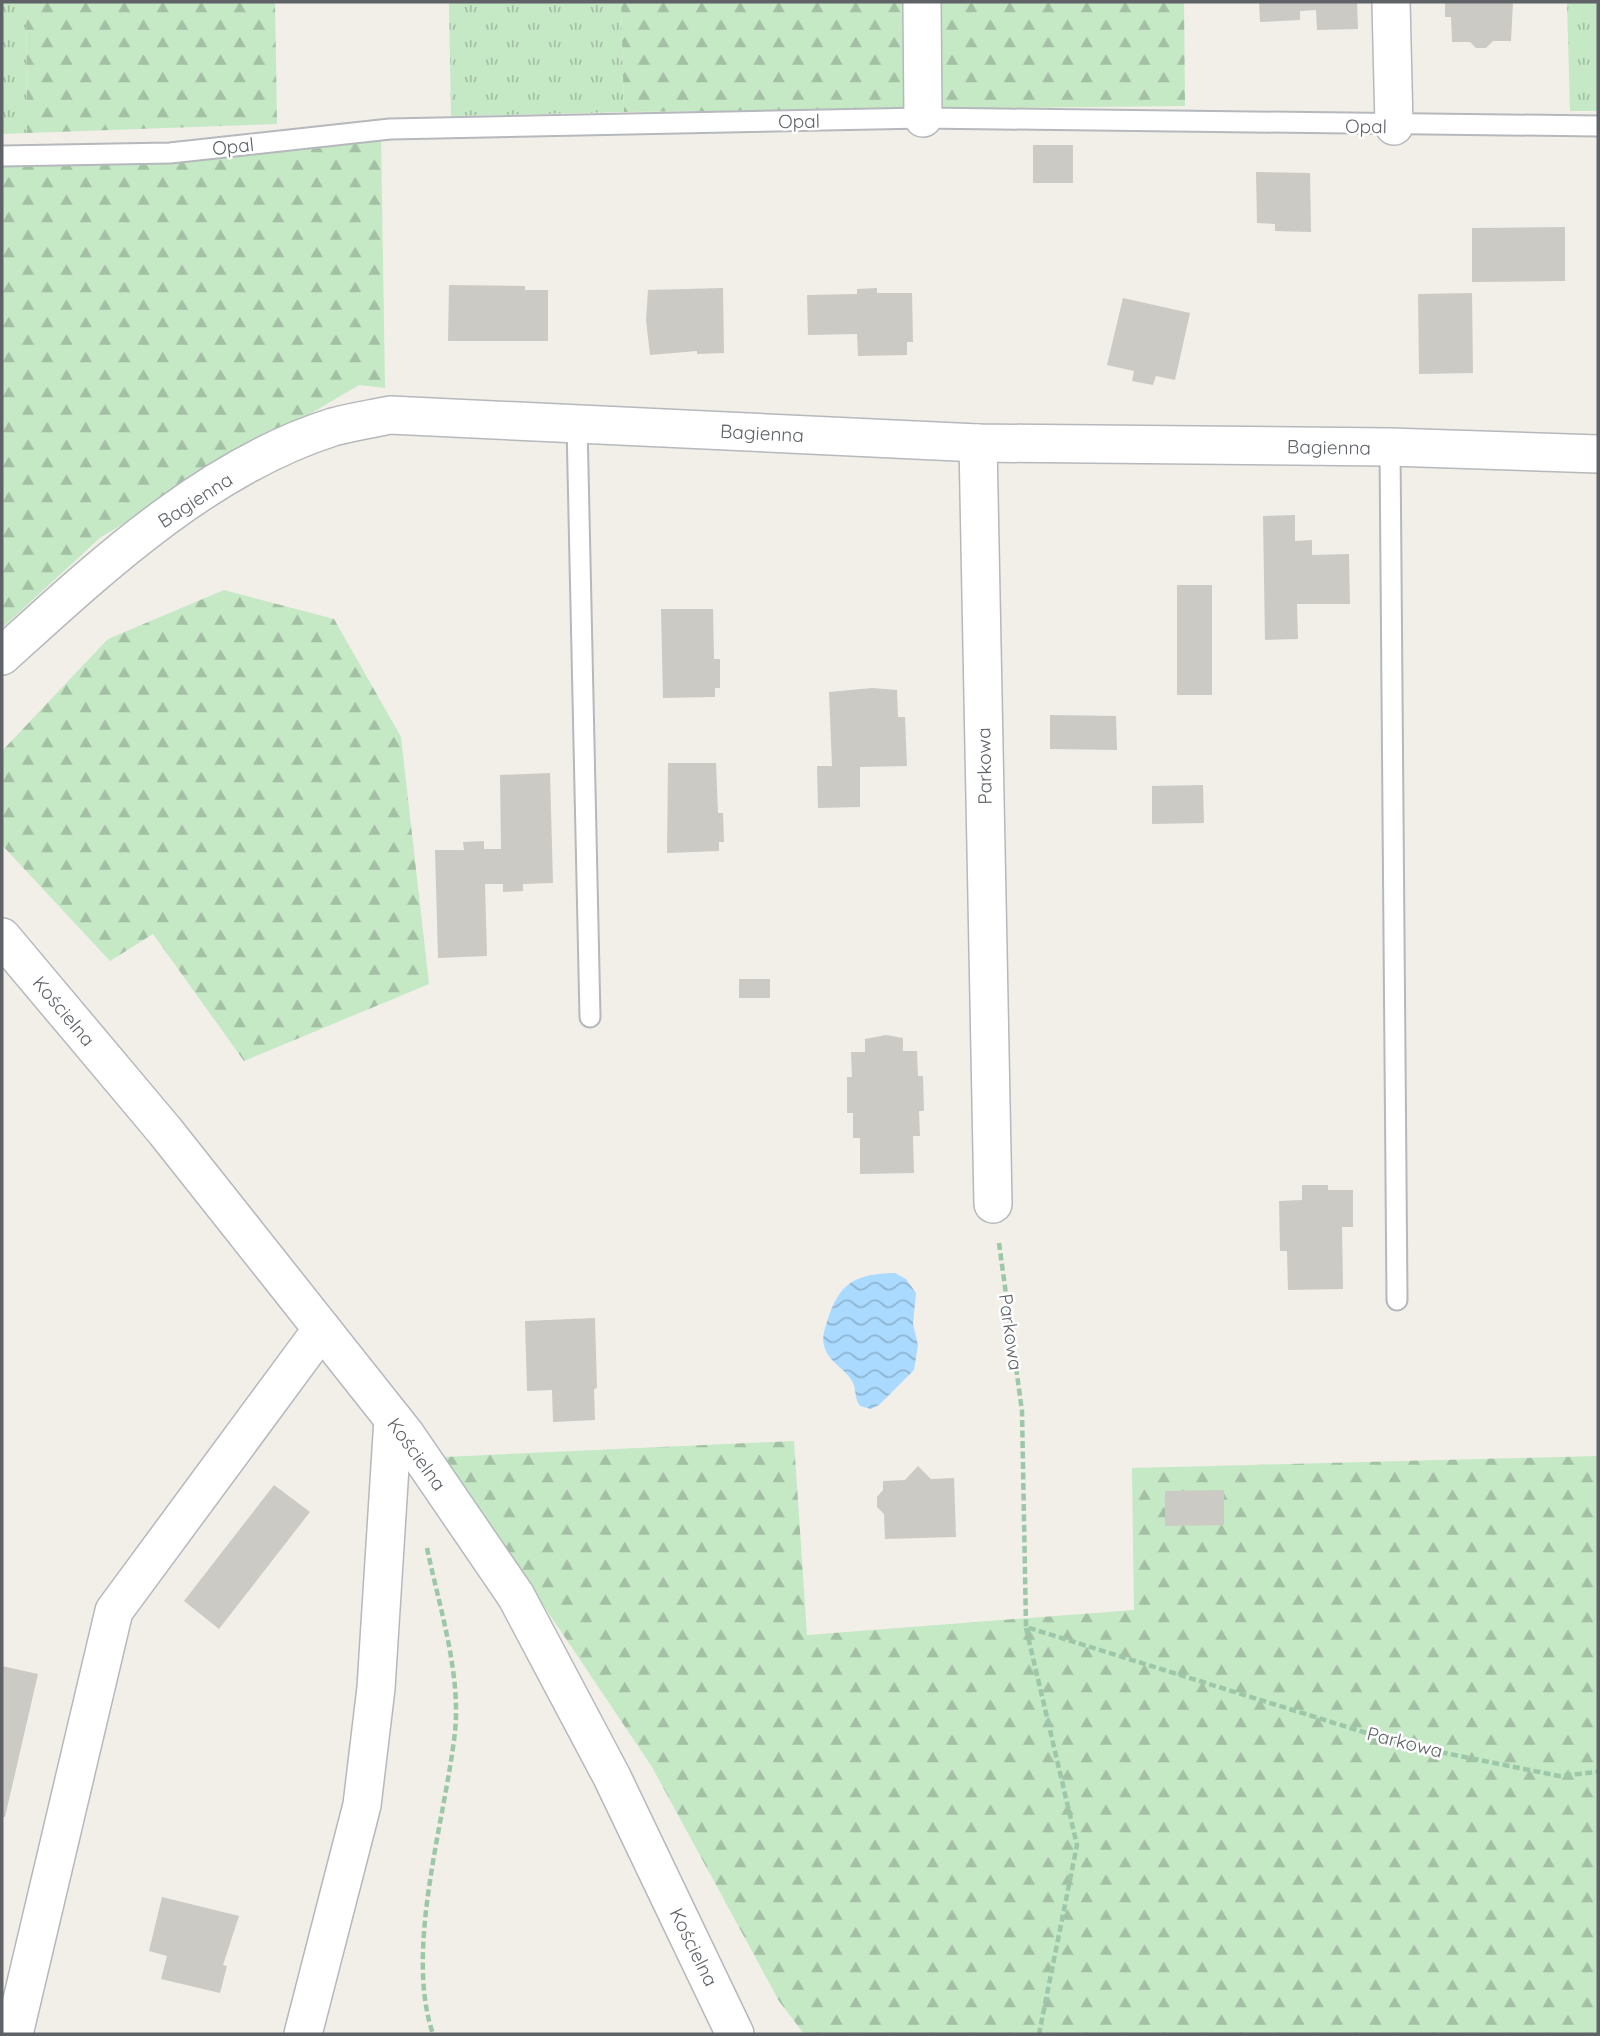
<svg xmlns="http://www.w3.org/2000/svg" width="1600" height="2036" font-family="Quicksand,sans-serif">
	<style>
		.grass { fill: url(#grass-tufts) }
		.forest { fill: url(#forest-firs) }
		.water { fill: url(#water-waves) }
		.building { fill: #cccac5 }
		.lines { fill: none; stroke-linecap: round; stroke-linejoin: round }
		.service-casing { stroke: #b5b8bc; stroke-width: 23 }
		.minor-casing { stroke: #b5b8bc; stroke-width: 40 }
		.path { stroke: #9cc7a9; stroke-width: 4.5; stroke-dasharray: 7 3.5; stroke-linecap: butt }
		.service { stroke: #fff; stroke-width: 19 }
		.minor { stroke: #fff; stroke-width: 37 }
		.labels { text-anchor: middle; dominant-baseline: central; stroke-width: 5; stroke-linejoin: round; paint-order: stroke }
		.street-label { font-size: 19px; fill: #5f6368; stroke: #fff }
	</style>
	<defs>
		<pattern id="grass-tufts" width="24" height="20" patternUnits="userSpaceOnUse" patternTransform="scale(1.75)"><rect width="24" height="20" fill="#c5e8c5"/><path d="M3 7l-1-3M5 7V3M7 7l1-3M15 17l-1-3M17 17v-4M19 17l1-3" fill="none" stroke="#a3c0a4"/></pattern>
		<pattern id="forest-firs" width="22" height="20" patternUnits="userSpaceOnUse" patternTransform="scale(1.75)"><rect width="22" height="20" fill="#c5e8c5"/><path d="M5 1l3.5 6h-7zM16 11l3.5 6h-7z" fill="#a3c0a4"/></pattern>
		<pattern id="water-waves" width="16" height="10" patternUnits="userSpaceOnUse" patternTransform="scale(1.75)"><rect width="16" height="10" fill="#aadaff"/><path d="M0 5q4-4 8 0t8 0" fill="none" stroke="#8eb4d2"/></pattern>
	</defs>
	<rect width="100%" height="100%" fill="#f1efe8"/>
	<g class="grass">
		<path d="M2,2h24l1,131 -25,1z"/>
		<path d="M449,2h172l3,110 -173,4z"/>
		<path d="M1567,2h31v109h-28z"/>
	</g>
	<g class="forest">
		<path d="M26,2h249l2,122 -250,9z"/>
		<path d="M621,2h563l1,104 -561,6z"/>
		<path d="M381,137l4,251 -26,-3 -258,152 -99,91v-461z"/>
		<path d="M224,590l110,29 67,118 28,247 -185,77 -91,-127 -43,27 -108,-116v-94l106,-112z"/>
		<path d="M794,1441l13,194 327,-25 -2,-142 466,-12v578h-794l-25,-33 -127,-234 -208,-310z"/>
	</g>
	<path class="water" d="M895,1273l11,6 10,14 -3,31 5,21 -4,25 -35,35 -8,4 -11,-3c-6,-8 -3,-16 -8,-25 -6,-11 -20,-18 -25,-28 -6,-12 -4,-19 0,-31 12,-39 27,-48 68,-49z"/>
	<g class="building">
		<path d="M1259,2h98l1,27 -41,1 -1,-20 -16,1v9l-40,2z"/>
		<path d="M1445,2h68l-2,39h-18l-7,7h-10l-6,-6h-18l-1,-25h-6z"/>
		<rect x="1033" y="145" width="40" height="38"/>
		<path d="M1256,172l54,1 1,59 -36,-1v-7l-18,-1z"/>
		<path d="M1565,227v54l-93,1v-54z"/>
		<path d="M449,285l76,1v4h23v51h-100z"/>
		<path d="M723,288l1,65 -27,1v-3l-47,4 -4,-35 2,-30z"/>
		<path d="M877,288v5h35l1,49h-6v13l-49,1 -1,-22 -49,1 -1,-40 50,-1v-5z"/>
		<path d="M1472,293l1,80 -54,1 -1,-80z"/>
		<path d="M1123,298l67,15 -15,67 -19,-4 -3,9 -21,-4 2,-10 -27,-6z"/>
		<path d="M1295,515v26l17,-1v15l37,-1 1,50h-53l1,35 -33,1 -2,-124z"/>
		<rect x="1177" y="585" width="35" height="110"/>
		<path d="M661,609h52l1,50h6v29h-5v9l-52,1z"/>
		<path d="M872,688l25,2 1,27h7l2,49 -47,1v40l-42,1 -1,-42h15l-3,-74z"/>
		<path d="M1050,715l66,1 1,34 -67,-1z"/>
		<path d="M668,763h48l2,50h5l1,29h-5v9l-52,2z"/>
		<path d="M550,773l3,110 -30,1v7l-20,1v-8h-18l2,72 -49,2 -3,-108h29l-1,-8 21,-1v8h17l-1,-74z"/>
		<path d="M1203,785l1,38 -52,1v-38z"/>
		<rect x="739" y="979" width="31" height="19"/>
		<path d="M886,1035l17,3v13h14l1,25h5l1,35h-5l1,25h-7l1,37 -54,1v-36h-7v-25h-6v-36h5l-1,-25h14v-13z"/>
		<path d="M1302,1185h26v5h25v37h-11l1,62 -55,1 -1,-39h-7l-1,-50 23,-1z"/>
		<path d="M595,1318l2,70 -3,1 1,31 -42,2 -1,-32 -25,1 -2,-70z"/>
		<path d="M918,1466l13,13 23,-1 2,59 -71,2 -1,-25 -7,-7v-10l6,-7v-9l22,-1z"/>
		<path d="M274,1485l36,27 -91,117 -35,-28z"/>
		<path d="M1224,1490v35l-59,1v-35z"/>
		<path d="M2,1666l36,8 -33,143h-3z"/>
		<path d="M162,1897l77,19 -16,49 4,1 -7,27 -59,-14 6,-23 -18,-5z"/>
	</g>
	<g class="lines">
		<defs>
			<g id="service">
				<path d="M2,156l168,-3 220,-24 533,-11 675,8"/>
				<path d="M577,424l13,593"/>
				<path d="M1390,447l7,853"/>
			</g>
			<g id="minor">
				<path d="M922,2l1,116"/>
				<path d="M1391,2l3,124"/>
				<path d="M978,443l15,761"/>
				<path d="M2,656c96,-87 204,-189 331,-229 18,-5 38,-8 57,-12l588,28 412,4 208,7"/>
				<path d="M2,937l163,194 241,304 110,161 96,181 123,257"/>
				<path d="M14,2034l100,-423 208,-282"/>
				<path d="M303,2034l59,-229 14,-117 17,-269"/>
			</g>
		</defs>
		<use href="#service" class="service-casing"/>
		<use href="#minor" class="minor-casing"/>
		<g class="path">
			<path d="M999,1243l23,168 4,216 379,118 154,31 39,-4"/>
			<path d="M427,1548c12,58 34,124 28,184 -10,89 -51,218 -22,302"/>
			<path d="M1026,1628l51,217 -38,189"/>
		</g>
		<use href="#service" class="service"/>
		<use href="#minor" class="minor"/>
	</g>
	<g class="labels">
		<g class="street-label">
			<text transform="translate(799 121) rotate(-1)">Opal</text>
			<text transform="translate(1366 126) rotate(1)">Opal</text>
			<text transform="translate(233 146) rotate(-6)">Opal</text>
			<text transform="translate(762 433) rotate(3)">Bagienna</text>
			<text transform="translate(1329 447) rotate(1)">Bagienna</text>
			<text transform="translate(195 500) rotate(-33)">Bagienna</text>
			<text transform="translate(984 766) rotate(-91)">Parkowa</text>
			<text transform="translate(64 1011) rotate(50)">Kościelna</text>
			<text transform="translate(1011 1332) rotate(82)">Parkowa</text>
			<text transform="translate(417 1454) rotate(54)">Kościelna</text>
			<text transform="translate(1405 1742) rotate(14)">Parkowa</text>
			<text transform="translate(694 1947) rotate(64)">Kościelna</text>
		</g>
	</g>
	<rect width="1600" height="2036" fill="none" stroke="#5f6368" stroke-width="7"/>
</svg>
